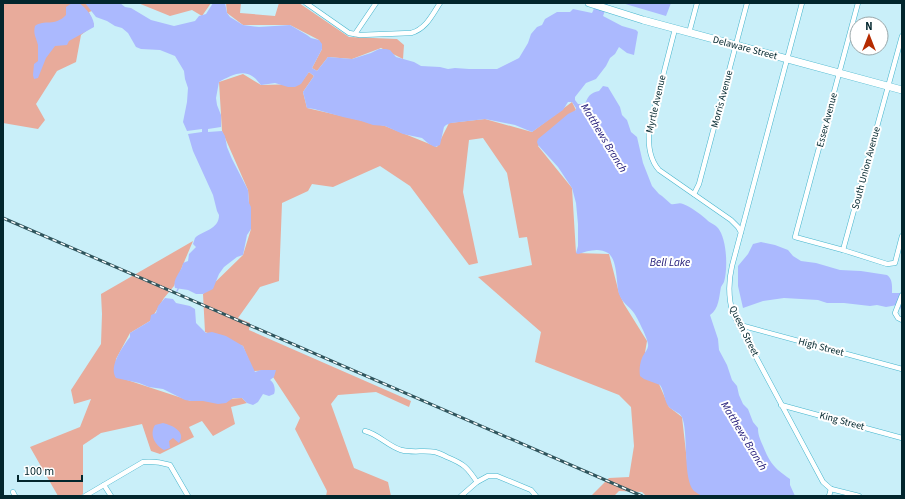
<svg xmlns="http://www.w3.org/2000/svg" width="905" height="499" font-family="'Source Sans 3',sans-serif">
	<style>
		.green { fill: #e8ab9b }
		.water { fill: #abb9fe }
		.lines { fill: none; stroke-linecap: round; stroke-linejoin: round }
		.stream { stroke: #abb9fe; stroke-width: 1.5 }
		.street-casing { stroke: #45b5cd; stroke-width: 5.5 }
		.primary-casing { stroke: #45b5cd; stroke-width: 8 }
		.street { stroke: #fff; stroke-width: 4.5 }
		.primary { stroke: #fff; stroke-width: 7 }
		.rail-casing { stroke: #30555d; stroke-width: 3 }
		.rail { stroke: #fff; stroke-width: 1.5; stroke-dasharray: 4.5; stroke-linecap: butt }
		.labels { text-anchor: middle; dominant-baseline: central; stroke-width: 4; stroke-linejoin: round; paint-order: stroke }
		.street-label { font-size: 10px; fill: #02262d; stroke: #fff }
		.water-label { font-size: 11px; font-style: italic; fill: #1d1575; stroke: #fff }
	</style>
	<rect width="100%" height="100%" fill="#c9eff9"/>
	<g class="green">
		<path d="M3,3h84l8,7 -6,2 5,13 -13,10 -5,27 -19,9 -21,33 9,16 -7,9 -35,-6z"/>
		<path d="M138,3h73l-9,13 -10,-6 -22,6z"/>
		<path d="M226,3h15l-1,10 35,3 4,-13h20l50,34 48,2 7,6 -1,14 -22,-11 -29,11 -24,-2 -11,14 -5,-3 10,-19 -3,-9 -29,-15h-47l-16,-12z"/>
		<path d="M309,72l5,4 -11,16 4,16 78,18 52,21 12,-24 36,-4 47,13 40,-30 4,8 -38,36 34,42 4,65 33,1 10,39 5,11 23,37 -6,35 18,8 10,23 13,10 6,53 16,26h-58l-4,-4 -23,-1 -5,5h-23l18,-18 20,-1 5,-31 -3,-39 -12,-12 -84,-33 6,-30 -63,-55 54,-12 -5,-28 -8,1 -12,-65 -24,-35 -14,2 -6,52 15,71 -9,2 -59,-79 -30,-20 -47,21 -21,-3 -4,7 -26,12 -3,78 -19,6 -22,31 12,5 -1,7 162,71 -2,6 -33,-15 -38,3 -7,9 23,64 34,14 3,14h-65l1,-5 -32,-62 5,-11 -27,-41 1,-7 -21,1 -10,-25 -38,-14 -2,-38 40,-39 8,-26 -3,-39 -26,-59 -3,-49 24,-8 18,11 39,-1z"/>
		<path d="M193,241l-19,45 -10,12 -14,23 -20,12 -14,26 -1,17 76,25 51,-3 5,5 -16,4 4,17 -22,12 -11,-15 -13,6 5,10 -34,17 -9,-3 -9,-27 -41,9 -18,12v49l-3,2h-22l-28,-49 50,-20 11,-28 -17,5 -3,-14 30,-46 1,-30 -1,-20z"/>
	</g>
	<g class="water">
		<path d="M72,3h7c7,5 16,15 15,24l-25,14 -2,4 -12,1 -9,12 -8,20 -4,1 -1,-4 1,-11 4,-3c0,-6 0,-11 0,-16 -2,-8 -5,-11 -3,-19 9,-7 20,1 31,-11v-8z"/>
		<path d="M85,3h35l5,4 6,1 20,12 23,6 21,-5 4,-5 7,-2 7,-11h12l2,10 3,4 13,8 16,2 31,-2 17,10 4,3 8,2 3,4v5l-10,19 5,3 11,-14 24,2 19,-6 8,-4h7l4,1 6,7 18,5 7,4 19,1 8,2 7,-1 14,1h28l22,-11 9,-15 3,-9 6,-7 5,-2 3,-6 12,-7h13l3,-3 19,4 1,-2 3,-8h12l-5,13 19,10 14,4 2,2 -4,23 -7,-2 -8,-6 -4,7 -5,4 -4,8 -10,13 -10,4 -11,14v3l3,4h7c3,-8 5,-11 14,-13l4,-5 5,1 12,20 2,8 5,5 4,12 6,5 6,26 9,23 7,8 3,2 9,8c4,1 8,-2 12,0 8,3 16,9 23,15 3,4 9,5 12,9 9,11 10,41 6,54 -1,2 -2,3 -3,5 -2,10 -2,22 -11,28l8,24 1,11 8,15 5,15 5,6 2,9 4,9 5,5 5,13 5,6c0,7 2,11 5,18 7,17 11,22 27,33v6l5,11h-93c-2,-1 -5,-3 -8,-5 -11,-11 -6,-55 -11,-71 -2,-8 -7,-7 -13,-12 -6,-5 -5,-16 -10,-23l-16,-6 -4,-3c-1,-7 0,-13 2,-18 2,-5 7,-9 6,-14 0,-5 -11,-27 -14,-31 -5,-7 -12,-10 -15,-19 -3,-10 -1,-34 -11,-41 -9,-6 -21,-2 -30,1l-2,-1 2,-7v-22l-2,-21 -4,-15 -14,-21 -20,-22 -1,-3 1,-3 11,-9 19,-16 8,-4v-2l-4,-6h-4l-5,8 -31,22 -17,-7 -30,-6 -34,4 -5,2 -2,2 -4,18 -5,2 -6,-3 -7,-6 -19,-4 -18,-8 -12,-1 -12,-4 -18,-4 -29,-8 -7,-1 -4,-16 11,-16 -5,-4 -8,12 -6,3h-7l-13,-4 -14,2c-3,-3 -5,-7 -9,-9 -10,-7 -24,1 -33,6l-3,16 1,7 4,10v12l-13,2v3l14,-1 3,5 2,11 5,12 16,31 1,13 2,4v22l-4,6 -4,20 -6,2 -13,10 -5,7 -6,15 -10,5h-7l-8,-4 -13,-2c-3,-10 7,-16 8,-25l5,-2 1,-7 7,-7 -3,-3 2,-6c8,-8 24,-8 24,-23l-2,-4 -4,-16 -20,-44 -5,-17 14,-2v-3l-15,2 -4,-9 4,-20 1,-14 -3,-9 -1,-8 -9,-15 -15,-6 -19,-1 -5,-2 -8,-14 -6,-5 -7,-2 -8,-5 -11,-4z"/>
		<path d="M622,3h49l-5,13z"/>
		<path d="M761,242l14,3 13,5 5,6 8,5 15,2 24,7 21,1 26,4c6,4 5,12 5,18h10v17l-5,-5 -11,2 -9,-2 -7,1 -26,-3h-17l-9,-3 -34,-2 -21,3 -20,7 -5,-22v-20l10,-12 5,-10z"/>
		<path d="M165,298l8,1 3,4 14,3 5,3 1,14 10,10 6,-1 14,4 17,10 12,26 6,-2h15l-2,7 -4,3c4,2 6,10 4,14l-5,2 -6,-2 -5,8 -5,3 -6,-2 -5,-5h-9l-7,5 -8,1 -15,-3h-12l-6,-1 -22,-11 -14,-2 -10,-4 -23,-5c-8,-11 7,-32 14,-41v-4l20,-12 1,-6 5,-2 2,-7z"/>
		<path d="M163,423c9,2 24,9 16,20l-6,-5 -4,3 1,7 -6,2c-9,-5 -15,-15 -9,-25z"/>
	</g>
	<g class="lines">
		<path class="stream" d="M177,291l2,-4"/>
		<defs>
			<g id="street">
				<path d="M306,3l43,30 11,2 51,-2c15,-4 21,-18 29,-30"/>
				<path d="M802,3l-70,263c-4,17 -4,31 1,48l90,168 8,7 28,7"/>
				<path d="M858,3l-63,234 48,13 44,14 8,-1 7,-27"/>
				<path d="M675,29l-26,101c-1,14 1,30 10,40l72,50 7,7 3,5"/>
				<path d="M689,33l8,-30"/>
				<path d="M355,34l21,-31"/>
				<path d="M694,194l5,-10 48,-181"/>
				<path d="M843,250l59,-214"/>
				<path d="M902,295l-7,18 3,5 4,2"/>
				<path d="M740,325l162,44"/>
				<path d="M781,405l121,33"/>
				<path d="M365,431c13,3 23,15 36,19 11,3 23,0 34,2 4,1 8,3 12,5 17,7 20,10 30,25"/>
				<path d="M104,485l7,11"/>
				<path d="M13,492l2,4"/>
				<path d="M85,496l58,-34c10,-1 17,0 27,3l18,31"/>
				<path d="M461,496l16,-14 11,-6h9l34,14 5,6"/>
				<path d="M829,496l2,-7"/>
			</g>
			<path id="primary" d="M589,3l54,17 259,70"/>
		</defs>
		<use href="#street" class="street-casing"/>
		<use href="#primary" class="primary-casing"/>
		<use href="#street" class="street"/>
		<use href="#primary" class="primary"/>
		<defs>
			<path id="rail" d="M3,218l639,278"/>
		</defs>
		<use href="#rail" class="rail-casing"/>
		<use href="#rail" class="rail"/>
	</g>
	<g class="labels">
		<g class="street-label">
			<text transform="translate(745 48) rotate(15)">Delaware Street</text>
			<text transform="translate(722 99) rotate(-75)">Morris Avenue</text>
			<text transform="translate(656 104) rotate(-77)">Myrtle Avenue</text>
			<text transform="translate(827 120) rotate(-75)">Essex Avenue</text>
			<text transform="translate(866 168) rotate(-75)">South Union Avenue</text>
			<text transform="translate(744 331) rotate(64)">Queen Street</text>
			<text transform="translate(821 347) rotate(15)">High Street</text>
			<text transform="translate(842 421) rotate(15)">King Street</text>
		</g>
		<g class="water-label">
			<text transform="translate(604 138) rotate(59)">Matthews Branch</text>
			<text x="670" y="262">Bell Lake</text>
			<text transform="translate(744 436) rotate(59)">Matthews Branch</text>
		</g>
	</g>
	<rect width="905" height="499" fill="none" stroke="#02262d" stroke-width="8"/>
	<g transform="translate(869 36)"><circle r="19" fill="#ffffff" stroke="#9aa8ab"/>
	<path d="M0-3L7 15L0 10L-7 15Z" fill="#b52b00"/>
	<text y="-6" font-size="11" font-weight="bold" text-anchor="middle" fill="#02262d">N</text>
	</g>
	<path d="M18 475v6h64v-6" fill="none" stroke="#02262d" stroke-width="2"/>
	<text x="24" y="475" font-size="12" fill="#02262d" stroke="#ffffff" stroke-width="3" paint-order="stroke">100 m</text>
</svg>
